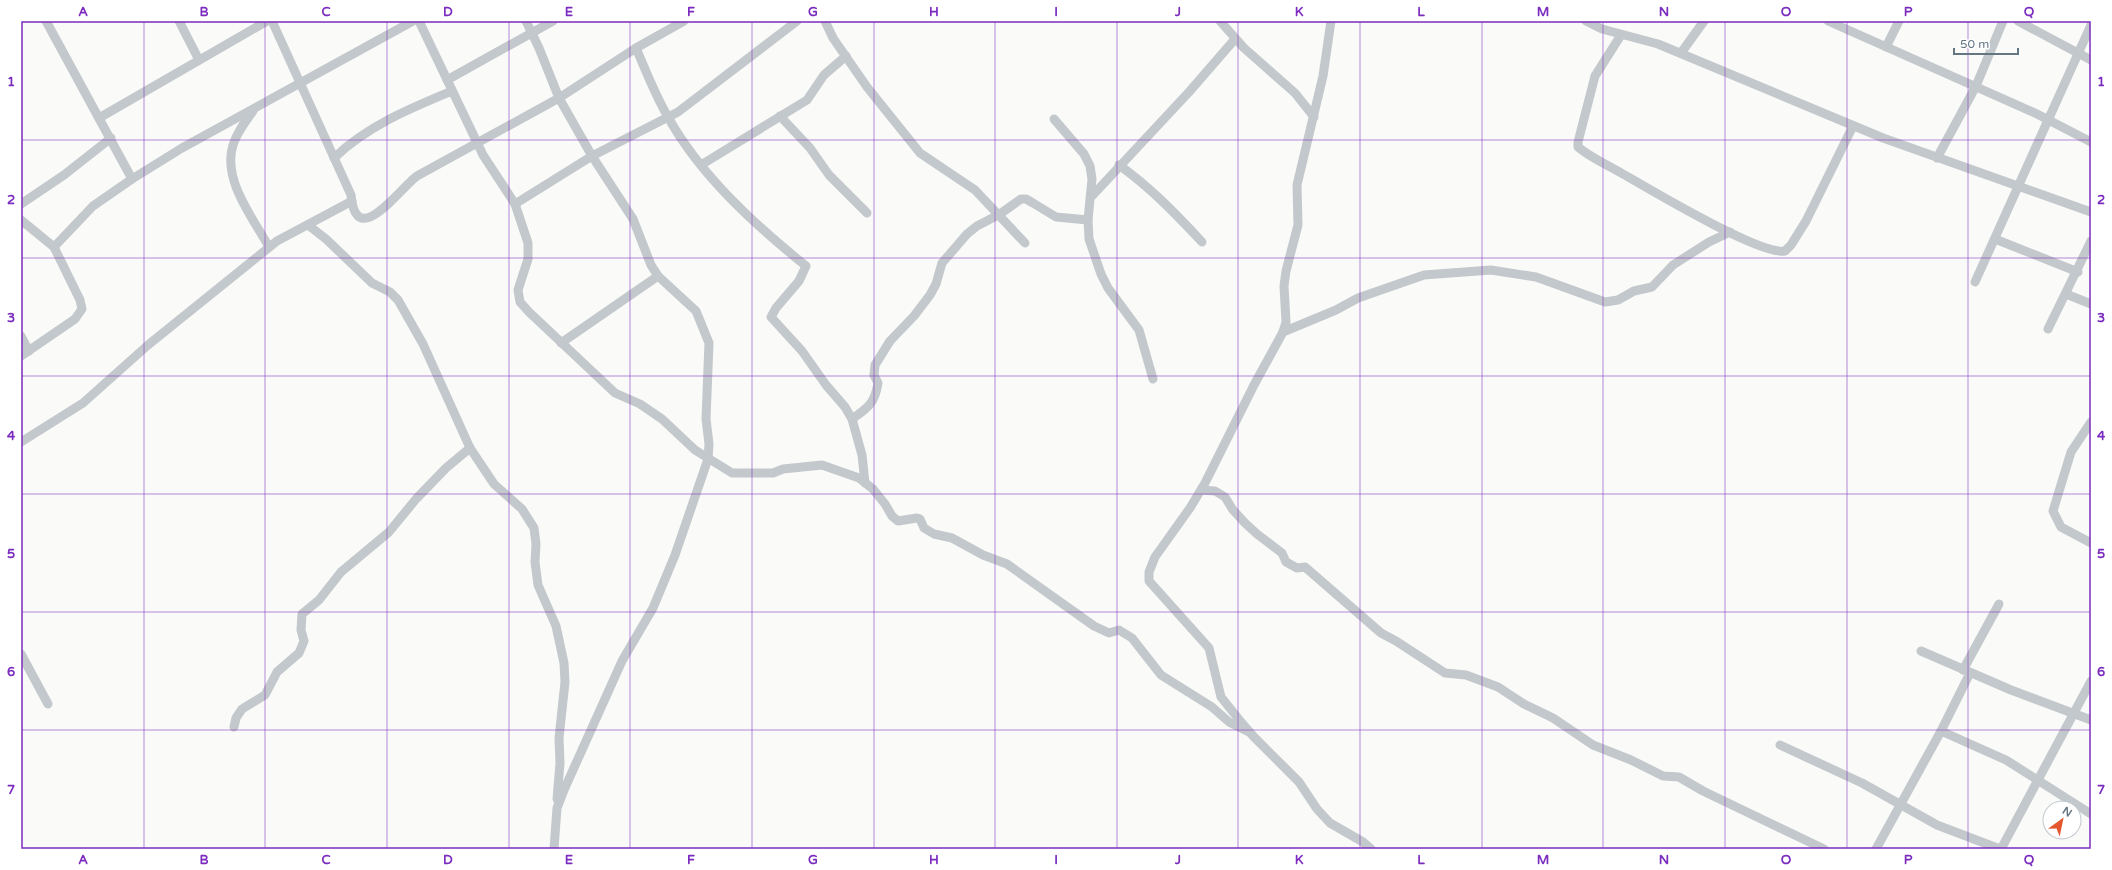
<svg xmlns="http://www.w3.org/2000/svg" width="2112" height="870" font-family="'Varela Round',sans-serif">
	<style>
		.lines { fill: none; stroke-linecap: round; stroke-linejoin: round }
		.street { stroke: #c3c8cc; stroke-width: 9 }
		.grid { fill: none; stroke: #7b2cbf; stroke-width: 1; stroke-opacity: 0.55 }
		.neatline { fill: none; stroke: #7b2cbf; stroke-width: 1.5 }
		.grid-label { font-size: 13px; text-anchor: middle; font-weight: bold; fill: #7b2cbf }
	</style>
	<rect width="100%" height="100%" fill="#fafaf8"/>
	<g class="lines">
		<g class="street">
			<path d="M46,21l86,158"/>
			<path d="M179,21l20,39"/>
			<path d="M272,21l79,174c5,57 49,-7 66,-19l142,-78 77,-50 48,-27"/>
			<path d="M419,21l64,134 32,49 13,39v16l-10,31 2,12 9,10 86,81 25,11 22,15 33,31 37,23h41l10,-4 39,-4 37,13 14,11 12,15 7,12 6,5 19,-3 3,1 4,9 10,6 18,4 31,17 24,9 87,62 15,7 10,-3 13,8 29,37 51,32 17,15 20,10"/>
			<path d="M526,21l13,27 20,50 33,58 41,63 18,46 7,11 38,35 13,32 -3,76 3,25 -1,15 -33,96 -22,53 -31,53 -58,129 -7,18 -3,41"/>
			<path d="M825,21l8,17 34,49 53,66 55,37 50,53"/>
			<path d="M1220,21l24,27 51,45 19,24"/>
			<path d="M1586,21l16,8 56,15 225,94 208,74"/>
			<path d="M1828,21l209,93 54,28"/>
			<path d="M2018,21l73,39"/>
			<path d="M1621,35l-26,41 -17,66v5c13,11 30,18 45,27 26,15 138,82 162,77l6,-6 15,-24 47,-95"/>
			<path d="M1886,47l13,-26"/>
			<path d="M636,48c10,23 19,47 32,69 32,58 87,108 138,149l-7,15 -23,27 -5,9 31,34 24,34 19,22 7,12 10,36 3,28"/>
			<path d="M1681,53l23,-32"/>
			<path d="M447,80l106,-59"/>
			<path d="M253,111c-8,11 -16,21 -20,34 -11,35 20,73 36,102"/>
			<path d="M780,116l30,32 19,27 38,38"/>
			<path d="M99,118l168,-97"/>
			<path d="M1054,119l30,35 6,12 2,13 -4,41 1,19 12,35 7,14 31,42 14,49"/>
			<path d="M334,158c33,-32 77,-50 118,-67"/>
			<path d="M1937,158l39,-72 27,-65"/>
			<path d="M701,165l106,-65 17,-25 22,-19"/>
			<path d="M1119,165c32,23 57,49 83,77"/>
			<path d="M1092,196l97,-104 46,-53"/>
			<path d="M21,204l43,-29 47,-37"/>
			<path d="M515,204l77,-48 86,-44 119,-91"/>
			<path d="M21,220l33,27 26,53 2,9 -7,10 -54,37"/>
			<path d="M308,225l18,14 46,44 18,9 8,8 25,44 47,104 24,36 28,25 12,19 2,16 -1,18 3,23 18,41 8,37 1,19 -6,56 1,25 -3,36"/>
			<path d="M1995,239l83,33"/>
			<path d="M54,247l39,-41 39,-27 50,-31 231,-127"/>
			<path d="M1975,282l116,-257"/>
			<path d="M2066,294l25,10"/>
			<path d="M2048,329l43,-88"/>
			<path d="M1283,332l3,-10 -2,-36 2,-15 12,-46 -1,-40 26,-109 8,-55"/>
			<path d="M21,336l8,15"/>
			<path d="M561,343l97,-67"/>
			<path d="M852,419c16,-11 23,-16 26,-36l-4,-8 1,-10 15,-24 24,-25 16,-21 6,-11 6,-21 25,-29 10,-8 23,-12 21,-15h5l7,4 23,14 32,3"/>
			<path d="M2091,422l-20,30 -18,59 8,16 30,16"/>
			<path d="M21,442l62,-39 65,-58 129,-104 75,-40"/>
			<path d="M1201,490l14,1 10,6 8,13 12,13 12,11 25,19 4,9 11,6 8,-1 76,66 15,8 49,32 21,2 32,12 26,17 29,14 40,27 38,15 32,16 16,1 24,14 121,58"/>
			<path d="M1921,651l90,39 80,30"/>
			<path d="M21,654l27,50"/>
			<path d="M1963,670l36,-66"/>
			<path d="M234,727l2,-9 6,-9 23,-14 12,-23 22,-19 5,-12 -3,-11 1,-16 17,-14 22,-28 48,-40 27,-33 30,-31 24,-20"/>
			<path d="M1941,731l65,29 85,54"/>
			<path d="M1780,745l82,38 75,42 63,24"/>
			<path d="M1371,849l-8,-7 -33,-19 -13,-14 -18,-27 -45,-45 -13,-15 -20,-25 -12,-49 -60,-67v-9l6,-15 35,-49 15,-25 49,-98 29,-53 53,-22 22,-12 66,-23 67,-5 45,7 69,25 13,-2 16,-9 18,-4 21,-22 36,-23 21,-10"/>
			<path d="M1876,849l65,-118 29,-58"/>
			<path d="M2001,849l90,-168"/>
		</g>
	</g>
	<path class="grid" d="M144,21v828M265,21v828M387,21v828M509,21v828M630,21v828M752,21v828M874,21v828M995,21v828M1117,21v828M1238,21v828M1360,21v828M1482,21v828M1603,21v828M1725,21v828M1847,21v828M1968,21v828M21,140h2070M21,258h2070M21,376h2070M21,494h2070M21,612h2070M21,730h2070"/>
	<rect width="2112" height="870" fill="none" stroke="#ffffff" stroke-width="44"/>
	<g transform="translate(2062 820) rotate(33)"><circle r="19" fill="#ffffff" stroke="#c1c8cd"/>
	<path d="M0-3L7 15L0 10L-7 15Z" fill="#e4572e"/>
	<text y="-6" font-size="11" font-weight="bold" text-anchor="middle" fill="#657683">N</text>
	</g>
	<path d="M1954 48v6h64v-6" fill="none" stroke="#657683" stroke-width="2"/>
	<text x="1960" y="48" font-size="12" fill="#657683" stroke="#ffffff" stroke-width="3" paint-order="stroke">50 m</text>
	<rect x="22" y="22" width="2068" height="826" class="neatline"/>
	<g class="grid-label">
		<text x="83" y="16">A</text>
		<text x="204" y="16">B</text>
		<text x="326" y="16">C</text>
		<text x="448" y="16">D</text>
		<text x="569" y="16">E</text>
		<text x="691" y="16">F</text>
		<text x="813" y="16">G</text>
		<text x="934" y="16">H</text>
		<text x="1056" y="16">I</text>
		<text x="1178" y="16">J</text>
		<text x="1299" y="16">K</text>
		<text x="1421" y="16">L</text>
		<text x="1543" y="16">M</text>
		<text x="1664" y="16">N</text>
		<text x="1786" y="16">O</text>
		<text x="1908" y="16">P</text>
		<text x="2029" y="16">Q</text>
		<text x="11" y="86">1</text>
		<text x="2101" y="86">1</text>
		<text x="11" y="204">2</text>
		<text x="2101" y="204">2</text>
		<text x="11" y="322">3</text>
		<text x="2101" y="322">3</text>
		<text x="11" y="440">4</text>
		<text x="2101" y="440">4</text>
		<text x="11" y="558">5</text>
		<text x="2101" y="558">5</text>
		<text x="11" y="676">6</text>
		<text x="2101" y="676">6</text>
		<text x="11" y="794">7</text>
		<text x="2101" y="794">7</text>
		<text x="83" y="864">A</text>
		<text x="204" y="864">B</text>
		<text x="326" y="864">C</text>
		<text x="448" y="864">D</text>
		<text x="569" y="864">E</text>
		<text x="691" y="864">F</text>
		<text x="813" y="864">G</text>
		<text x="934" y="864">H</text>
		<text x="1056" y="864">I</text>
		<text x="1178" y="864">J</text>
		<text x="1299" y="864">K</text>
		<text x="1421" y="864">L</text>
		<text x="1543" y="864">M</text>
		<text x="1664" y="864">N</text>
		<text x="1786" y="864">O</text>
		<text x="1908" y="864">P</text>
		<text x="2029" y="864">Q</text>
	</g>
</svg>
